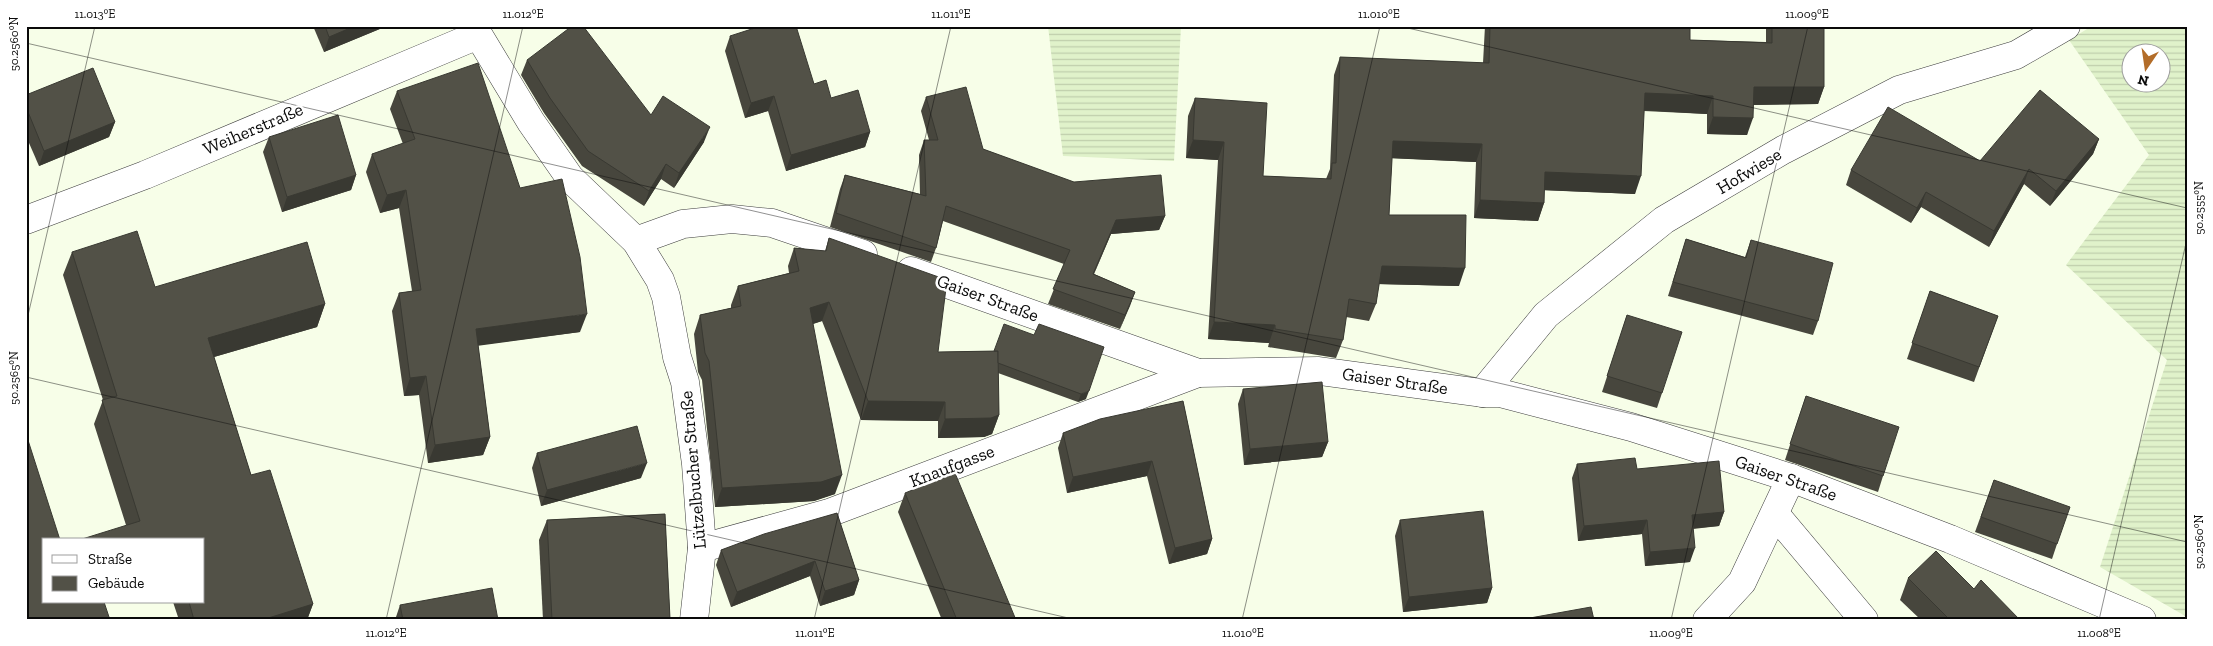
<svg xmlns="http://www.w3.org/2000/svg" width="2213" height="646" font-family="'Zilla Slab',serif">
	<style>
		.farmland { fill: url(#farmland-rules); fill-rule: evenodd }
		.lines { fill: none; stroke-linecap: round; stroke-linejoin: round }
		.minor-casing { stroke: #3d3d3d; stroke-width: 29 }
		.minor { stroke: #fff; stroke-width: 28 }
		.wall { fill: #47463d }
		.shaded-wall { fill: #393932 }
		.building { fill: #525147; stroke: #393932 }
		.ticks { fill: none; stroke: #0a0a0a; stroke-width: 1; stroke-opacity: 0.45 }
		.labels { text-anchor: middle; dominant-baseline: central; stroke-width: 5; stroke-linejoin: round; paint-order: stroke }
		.street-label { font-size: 18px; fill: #0a0a0a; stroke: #fff }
		.neatline { fill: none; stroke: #0a0a0a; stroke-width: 2 }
		.ticks-label { font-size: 12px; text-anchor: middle; fill: #0a0a0a }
	</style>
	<defs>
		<pattern id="farmland-rules" width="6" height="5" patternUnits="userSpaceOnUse" patternTransform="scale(1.25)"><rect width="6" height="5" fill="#e0f2ca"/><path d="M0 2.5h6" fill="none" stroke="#bfceac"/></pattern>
	</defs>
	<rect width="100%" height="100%" fill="#f7fee8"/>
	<g class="farmland">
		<path d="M1048,26h133l-7,135 -111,-5z"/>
		<path d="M2092,26h95v591l-87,-50 67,-207 -101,-95 83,-110 -80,-115zM2130,52h30v30h-30z"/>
	</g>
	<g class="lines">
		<defs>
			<g id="minor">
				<path d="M473,26l58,96 39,56 66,63 24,39 6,17 11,60 8,25 11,82 6,84 -8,72"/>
				<path d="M26,220l119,-45 333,-140"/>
				<path d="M636,241l47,-17 49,-5 40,4 91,31"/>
				<path d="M911,271l287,102 121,-2 163,22h18l131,34 160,51 159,61 192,81"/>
				<path d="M1482,393l64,-78 118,-95 119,-70 116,-60 117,-35 50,-29"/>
				<path d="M1775,514l89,106"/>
				<path d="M702,548l127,-35 369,-140"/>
				<path d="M1707,620l35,-38 49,-104"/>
			</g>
		</defs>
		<use href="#minor" class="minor-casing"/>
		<use href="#minor" class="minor"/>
	</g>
	<g class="wall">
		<path d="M313,26h74l-63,26z"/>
		<path d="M1485,26h205v14l76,2v-16h58v61l-6,17 -65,1 -6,30 -40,-1v-20l-63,-3 -9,83 -91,-4v13l-6,18 -64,-3 2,-56 -84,-4 -3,57 70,71 -80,-2 -3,20 -7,17 -23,-4 -3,23 -7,18 -68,-11 1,-4 -61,-4 10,-179 -32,-2 2,-42 7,-18 68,78 63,3 4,-10 4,-94 6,-18 143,6z"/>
		<path d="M730,36l84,48 56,48 -5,15 -79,24 -18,-60 -23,7 -20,-67z"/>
		<path d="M527,60l124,55 53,27 -30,46 -13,-9 -17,27 -62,-40 -38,-53 -23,-38z"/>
		<path d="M397,91l123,97 60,144 -102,13 12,92 -7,18 -55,8 -9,-68 -15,1 -12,-85 7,-18 13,-2 -13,-83 -19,5 -14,-41 6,-18 31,-10 -13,-35z"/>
		<path d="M26,95l89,27 -6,15 -70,29 -13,-30z"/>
		<path d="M926,97l57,52 182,67 -6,14 -48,4 -17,40 41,18 -15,37 -72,-25 16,-40 -121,-43 -7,27 -5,14 -101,-35 10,-38 5,-14 75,19 -1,-39 5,-15h5l-8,-29z"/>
		<path d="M269,137l87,38 -5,15 -69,22 -19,-60z"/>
		<path d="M2099,139l-6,15 -43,52 -26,-22 -35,63 -68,-40 -10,16 -65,-38 5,-15 129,-9z"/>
		<path d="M829,238l109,114 56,-1 40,-16 52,64 -8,3 -80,-29 1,42 -7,19 -8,3 -46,1v-17l-77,-1 -39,-99 -9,3 22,170 -21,7 -99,6 -13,-127 -4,-8 -4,-38 6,-19 31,-7v-3l7,-19 51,-13 -1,-7 6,-18 31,3z"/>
		<path d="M1686,239l59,18 6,-17 67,81 -5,14 -145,-39z"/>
		<path d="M72,252l83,35 170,17 -8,23 -103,30 37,118 62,129 -6,16h-128l-6,-18h31v-62l-78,-15 -32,-101 9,-24 -40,-125z"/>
		<path d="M1930,291l68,25 -24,66 -67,-23z"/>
		<path d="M1627,315l35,78 -5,15 -55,-16z"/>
		<path d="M1243,389l85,53 -6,15 -78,8 -6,-61z"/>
		<path d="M1806,396l77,80 -5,16 -93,-32z"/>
		<path d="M1183,401l29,138 -5,15 -38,10 -22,-88 -80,17 -9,-45 5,-15z"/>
		<path d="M537,453l104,25 -100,28 -9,-38z"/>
		<path d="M1577,464l60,5 87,43 -5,14 -26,3 -3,33 -45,4 -3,-32 -64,7 -6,-63z"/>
		<path d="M1994,480l63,64 -5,15 -77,-27z"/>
		<path d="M905,493l111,127h-74l-44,-108z"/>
		<path d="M837,513l22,67 -5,15 -34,11 -10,-30 -79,31 -15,-42 5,-15z"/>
		<path d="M665,514l5,106h-127l-4,-80 8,-20z"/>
		<path d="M1400,520l92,68 -5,15 -84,9 -8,-76z"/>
		<path d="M1908,578l112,42h-99l-21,-20z"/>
		<path d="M400,605l98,15h-103z"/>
	</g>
	<g class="shaded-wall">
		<path d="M355,26h32l-63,26 5,-15z"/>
		<path d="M1754,87h70l-6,17 -71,1z"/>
		<path d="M1645,93l68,3 -6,18 -68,-4z"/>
		<path d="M774,96l-6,15 -23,7 6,-15z"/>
		<path d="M1713,117l40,1 -6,17 -40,-1z"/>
		<path d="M115,122l-6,15 -70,29 5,-15z"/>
		<path d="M710,127l-6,15 -30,46 5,-15z"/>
		<path d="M870,132l-5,15 -79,24 5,-16z"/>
		<path d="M2099,139l-6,15 -43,52 6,-15z"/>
		<path d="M1193,140l31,2 -6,18 -32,-2z"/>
		<path d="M1393,141l89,3 -6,18 -90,-4z"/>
		<path d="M666,164l-5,15 -17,27 5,-15z"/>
		<path d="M2029,169l-5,15 -35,63 5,-16z"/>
		<path d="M1545,172l96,4 -6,18 -96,-4z"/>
		<path d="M356,175l-5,15 -69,22 5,-15z"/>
		<path d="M406,190l-7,18 -19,5 7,-18z"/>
		<path d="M1926,192l-5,15 -10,16 6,-15z"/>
		<path d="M1480,200l64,3 -6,18 -64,-3z"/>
		<path d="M1165,216l-6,14 -48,4 -23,54 28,-68z"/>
		<path d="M1382,266l83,2 -6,18 -83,-2z"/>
		<path d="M1135,292l-5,14 -10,23 5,-14z"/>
		<path d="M829,302l-7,19 -19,6 7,-19z"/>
		<path d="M325,304l-8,23 -117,34 8,-23z"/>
		<path d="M587,314l-7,18 -111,15 7,-18z"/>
		<path d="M1214,322l61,3 -6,18 -61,-4z"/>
		<path d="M426,376l-7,19 -15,1 6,-18z"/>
		<path d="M1089,391l-3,8 -8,3 3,-8z"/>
		<path d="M868,401l77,1 -7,19 -77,-1z"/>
		<path d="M999,415l-7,19 -8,3 -46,1 7,-19z"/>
		<path d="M490,437l-7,18 -55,8 7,-18z"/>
		<path d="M1328,442l-6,15 -78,8 6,-16z"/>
		<path d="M1152,461l-5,15 -80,17 6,-16z"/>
		<path d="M647,463l-6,15 -100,28 6,-16z"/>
		<path d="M842,475l-7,19 -21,7 -99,6 7,-19z"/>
		<path d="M1724,512l-5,14 -33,3 6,-14z"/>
		<path d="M1647,520l-5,14 -64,7 6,-15z"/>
		<path d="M1212,539l-5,15 -38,10 6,-16z"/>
		<path d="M1695,548l-5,14 -45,4 5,-14z"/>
		<path d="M815,561l-5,15 -79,31 6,-15z"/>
		<path d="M859,580l-5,15 -34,11 5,-15z"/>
		<path d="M1492,588l-5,15 -84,9 6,-15z"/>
		<path d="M313,604l-6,16h-45z"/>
	</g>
	<g class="building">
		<path d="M325,26h30l-26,11z"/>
		<path d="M572,26h11l68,89 12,-19 47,31 -31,46 -13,-9 -17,27 -61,-40 -38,-53 -23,-38z"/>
		<path d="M761,26h35l18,58 12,-4 5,18 27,-8 12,42 -79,23 -17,-59 -23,7 -21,-67z"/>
		<path d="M1490,26h200v14l82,3v-17h52v61h-70l-1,31 -40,-1v-21l-68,-3 -4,83 -96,-4 -1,31 -64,-3 2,-56 -89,-3 -4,74h77l-1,53 -83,-2 -6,38 -27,-5 -6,41 -68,-11v-4l-61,-3 10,-180 -31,-2 2,-42 72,5 -4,73 68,3 1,-16h4l4,-106 149,6z"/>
		<path d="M478,63l42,125 42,-9 18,78 7,57 -111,15 14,108 -55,8 -9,-69 -16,2 -11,-85 22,-3 -15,-100 -19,5 -15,-41 43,-15 -18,-48z"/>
		<path d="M93,68l22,54 -71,29 -18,-44v-12z"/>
		<path d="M966,87l17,62 91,33 87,-7 4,41 -49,4 -23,54 42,18 -10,23 -72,-26 17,-39 -124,-44 -10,42 -100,-35 9,-38 81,21 -2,-56h14l-12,-43z"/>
		<path d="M2040,90l59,49 -43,52 -27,-22 -35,62 -68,-39 -9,16 -66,-38 37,-63 92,54z"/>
		<path d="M338,115l18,60 -69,22 -18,-60z"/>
		<path d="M137,231l18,56 152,-45 18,62 -117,34 43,137 19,-5 43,134 -51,16h-68l-5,-18h15v-62h-125l61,-19 -38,-121 15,-4 -45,-144z"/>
		<path d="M829,238l118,42 -9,72 60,-1 1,64 -8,3 -46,1v-17l-77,-1 -39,-99 -19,6 32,167 -21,7 -99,6 -13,-127 -4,-8 -5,-38 41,-9 -3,-20 61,-15 -5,-23 32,3z"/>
		<path d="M1686,239l60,19 5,-18 82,23 -15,58 -145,-39z"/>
		<path d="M1930,291l68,25 -19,51 -67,-24z"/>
		<path d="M1627,315l55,17 -20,61 -55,-17z"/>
		<path d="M1004,324l30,11 5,-11 65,23 -15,44 -8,3 -83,-31v-12h-4z"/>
		<path d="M1322,382l6,60 -78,7 -7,-60z"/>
		<path d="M1806,396l93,31 -16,49 -93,-32z"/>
		<path d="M1183,401l29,138 -37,9 -23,-87 -79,16 -10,-44 37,-14z"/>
		<path d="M637,426l10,37 -100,27 -10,-37z"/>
		<path d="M26,434l34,106h-16v62h60l6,18h-84z"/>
		<path d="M1635,458l2,11 82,-8 5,51 -32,3 3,33 -45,4 -3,-32 -63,6 -7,-62z"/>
		<path d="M955,473l61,147h-59l-52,-127z"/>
		<path d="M1994,480l76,27 -13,37 -76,-27z"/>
		<path d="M1483,511l9,77 -83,9 -9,-77z"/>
		<path d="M837,513l22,67 -34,11 -10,-30 -78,31 -16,-42 43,-16z"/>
		<path d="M665,514l5,105 -118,1 -5,-100z"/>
		<path d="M1936,551l38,38 7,-9 39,40h-70l-42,-42z"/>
		<path d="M492,588l6,32h-95l-3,-15z"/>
		<path d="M1591,607l3,13h-75z"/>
	</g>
	<path class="ticks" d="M1399,26l788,182M26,43l2161,499M26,324l69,-298M26,377l1051,243M386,620l137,-594M814,620l137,-594M1242,620l138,-594M1671,620l137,-594M2099,620l88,-381"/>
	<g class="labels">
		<g class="street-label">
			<text transform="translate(253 129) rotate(-23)">Weiherstraße</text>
			<text transform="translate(1749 171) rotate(-31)">Hofwiese</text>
			<text transform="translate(988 298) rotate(20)">Gaiser Straße</text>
			<text transform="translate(1395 381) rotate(8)">Gaiser Straße</text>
			<text transform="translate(952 466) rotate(-21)">Knaufgasse</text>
			<text transform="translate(693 470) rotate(-95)">Lützelbucher Straße</text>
			<text transform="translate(1786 478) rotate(19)">Gaiser Straße</text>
		</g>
	</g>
	<rect width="2213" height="646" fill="none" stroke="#ffffff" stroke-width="55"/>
	<rect x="42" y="538" width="162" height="65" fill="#ffffff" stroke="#9d9d9d"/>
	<rect x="52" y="555" width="25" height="8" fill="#ffffff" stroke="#9d9d9d"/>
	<text x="88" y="564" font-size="15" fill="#0a0a0a">Straße</text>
	<rect x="52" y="576" width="25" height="15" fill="#525147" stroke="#9d9d9d"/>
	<text x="88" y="588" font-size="15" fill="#0a0a0a">Gebäude</text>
	<g transform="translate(2146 68) rotate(193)"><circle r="24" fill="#ffffff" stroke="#9d9d9d"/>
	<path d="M0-4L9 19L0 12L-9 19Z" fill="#b36d29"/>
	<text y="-8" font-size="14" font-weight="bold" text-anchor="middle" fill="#0a0a0a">N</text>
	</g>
	<rect x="28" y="28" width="2158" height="590" class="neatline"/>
	<g class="ticks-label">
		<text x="95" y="18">11.013°E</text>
		<text x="523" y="18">11.012°E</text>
		<text x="951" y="18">11.011°E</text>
		<text x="1379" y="18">11.010°E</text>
		<text x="1807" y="18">11.009°E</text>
		<text transform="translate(14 44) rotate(-90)" y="4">50.2560°N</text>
		<text transform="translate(2199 208) rotate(-90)" y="4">50.2555°N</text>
		<text transform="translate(14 378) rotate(-90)" y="4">50.2565°N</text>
		<text transform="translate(2199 542) rotate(-90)" y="4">50.2560°N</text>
		<text x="386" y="637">11.012°E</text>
		<text x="815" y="637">11.011°E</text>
		<text x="1243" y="637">11.010°E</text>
		<text x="1671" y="637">11.009°E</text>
		<text x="2099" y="637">11.008°E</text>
	</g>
</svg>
